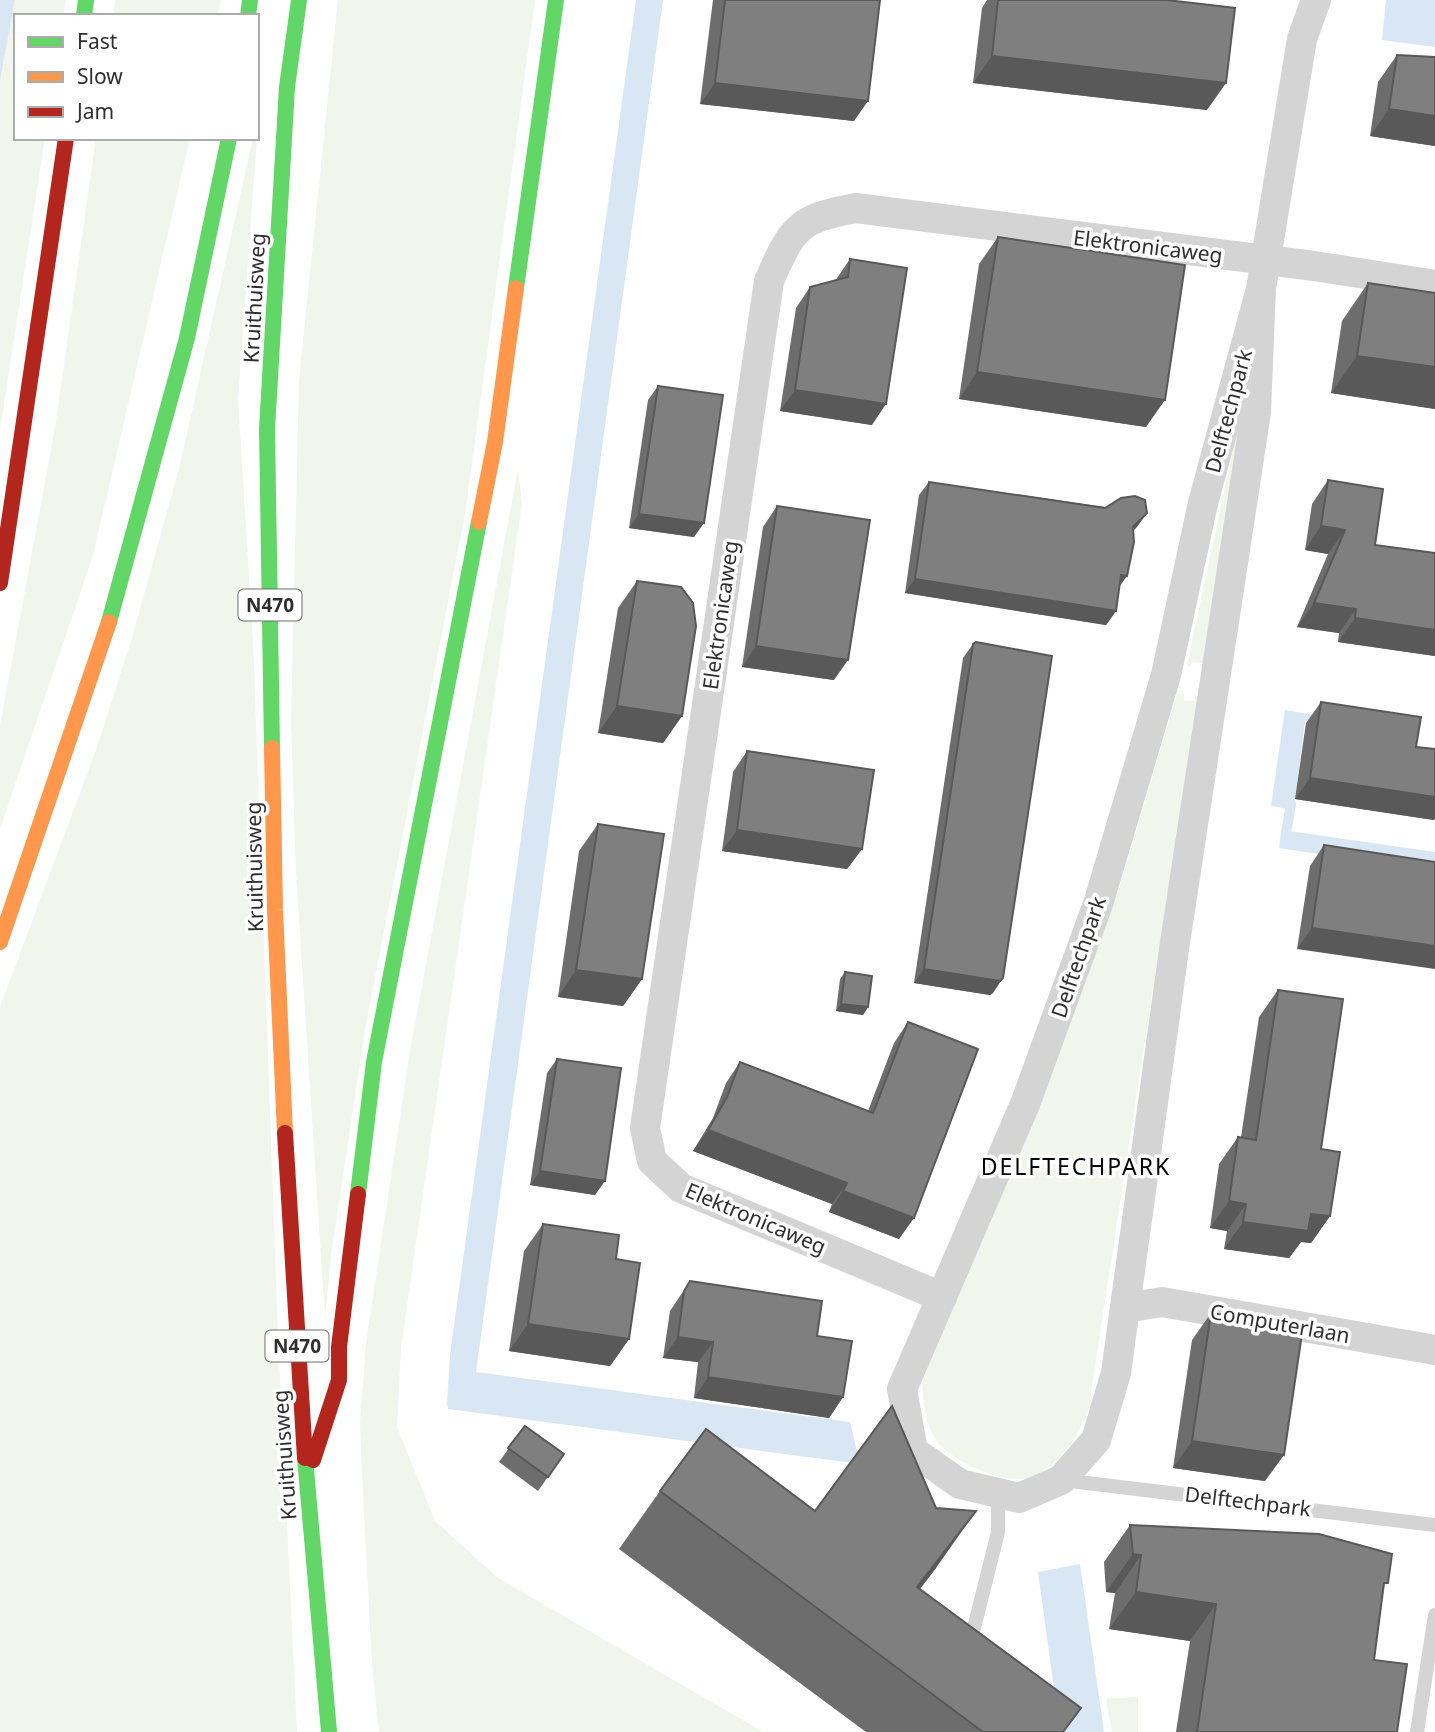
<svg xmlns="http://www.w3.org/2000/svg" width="1435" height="1732" font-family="'Noto Sans',sans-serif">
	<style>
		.green { fill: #f1f5ec }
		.water { fill: #d8e7f3 }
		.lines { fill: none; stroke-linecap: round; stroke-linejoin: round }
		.stream { stroke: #d8e7f3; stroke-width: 10 }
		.lane { stroke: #d4d4d4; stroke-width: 14 }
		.street { stroke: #d4d4d4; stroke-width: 30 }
		.fast { stroke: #63d668; stroke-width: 16 }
		.slow { stroke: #ff974d; stroke-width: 16 }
		.jam { stroke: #b3261e; stroke-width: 16 }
		.wall { fill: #6d6d6d }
		.shaded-wall { fill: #595959 }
		.building { fill: #7f7f7f; stroke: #595959; stroke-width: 2 }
		.labels { text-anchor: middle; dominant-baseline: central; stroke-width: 7; stroke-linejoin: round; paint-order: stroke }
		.shield { fill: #fff; stroke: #6d6d6d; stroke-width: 2 }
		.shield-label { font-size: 19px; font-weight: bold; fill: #2f2f2f }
		.street-label { font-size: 21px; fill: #2f2f2f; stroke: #fff }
		.neighbourhood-label { font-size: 23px; letter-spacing: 2px; fill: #000; stroke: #fff }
	</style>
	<rect width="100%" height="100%" fill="#fff"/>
	<g class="green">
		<path d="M15,0h51l-3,16h-47v122h29l-45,292v-349z"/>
		<path d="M115,0h106l-4,16h-104z"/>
		<path d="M338,0h197l-70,514 -99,510 -35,231 -6,63 -29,-446 -5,-152 8,-340z"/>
		<path d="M259,110l-21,289 15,242 25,695 19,396h-297v-725l96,-257 36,-112 48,-173 73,-327h4z"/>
		<path d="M96,138h94l-97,417 -93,274v-103l55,-298z"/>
		<path d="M1244,399l-41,264 -11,-1 -2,5 -3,-3z"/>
		<path d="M518,469l4,34 -121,845 -4,79 38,94 63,57 265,154h-384l-7,-67 -9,-169 -3,-74 6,-79 44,-292z"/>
		<path d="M1177,694h7v7h11v-5l7,3 -35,197 -79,516c-13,27 -23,45 -49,62 -26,16 -85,-10 -102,-33 -14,-20 -15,-43 -14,-67l120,-277 76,-208z"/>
		<path d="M1138,1697v35h-26l-6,-33z"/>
	</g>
	<g class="water">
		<path d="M0,0h15l-15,81z"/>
		<path d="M636,0h27l-187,1372 374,50 10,42 -412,-55 -1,-5 3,-49z"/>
		<path d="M1386,0h49v47l-53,-7z"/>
		<path d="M1285,710l66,11 -1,6 -45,-6 -11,89 -23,-4z"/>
		<path d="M1282,830l153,22v19l-156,-23z"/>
		<path d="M1080,1564l24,168h-44l-22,-160z"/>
	</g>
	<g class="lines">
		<path class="stream" d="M1285,803l6,1 -6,35h4"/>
		<g class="lane">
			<path d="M1062,1480l373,45"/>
			<path d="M974,1628l24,-96v-39"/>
			<path d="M1417,1732l18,-117"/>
		</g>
		<g class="street">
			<path d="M1261,289l-58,214 -37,172 -68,229 -73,200 -123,285 11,62 47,33 59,14 42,-18 35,-40 20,-67 58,-424 82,-537 5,-123 41,-250 14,-39"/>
			<path d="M942,1297l-261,-109 -29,-27 -7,-33 124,-847c24,-54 28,-62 87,-73l458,58 121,19"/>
			<path d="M1125,1308l37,-6 273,48"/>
		</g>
		<g class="fast">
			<path d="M84,16l2,-16"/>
			<path d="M248,16l2,-16"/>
			<path d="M516,288l40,-288"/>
			<path d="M109,622l78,-284 42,-200"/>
			<path d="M272,748l-5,-319 20,-342 12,-87"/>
			<path d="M358,1194l16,-132 105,-540"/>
			<path d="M305,1458l24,274"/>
		</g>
		<g class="slow">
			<path d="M479,522l16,-80 21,-154"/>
			<path d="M272,748l3,162 10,223"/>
			<path d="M0,942l109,-320"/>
		</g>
		<g class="jam">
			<path d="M0,583l66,-445"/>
			<path d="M285,1133l20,325"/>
			<path d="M313,1460l26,-80v-33l19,-153"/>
		</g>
	</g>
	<g class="wall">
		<path d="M713,0h167l-26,121 -154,-17z"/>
		<path d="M987,0h180l40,110 -234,-27 9,-75z"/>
		<path d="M1397,55l38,2v89l-65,-10 8,-54z"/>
		<path d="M998,237l148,190 -187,-28 20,-135z"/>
		<path d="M850,259l22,166 -92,-14 16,-103 14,-21 25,-6z"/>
		<path d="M1368,283l67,10v116l-104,-16 11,-72z"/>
		<path d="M658,386l36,151 -65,-9 19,-128z"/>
		<path d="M1328,480l47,65 60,8v103l-97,-14 1,-9 -42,-6 31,-73 -23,-4 7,-46z"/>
		<path d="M929,482l218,31 -14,18 -14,56 -3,24 -10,14 -201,-32 14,-98z"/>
		<path d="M777,506l57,174 -92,-13 21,-140z"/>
		<path d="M637,581l45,135 -19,27 -65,-10 20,-125z"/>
		<path d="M973,644l20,349 -3,2 -76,-12 49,-325z"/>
		<path d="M1321,702l95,45 19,2v69l-1,2 -139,-21 11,-76z"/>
		<path d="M747,751l115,98 -15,20 -125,-18 11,-79z"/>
		<path d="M598,824l44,155 -19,27 -65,-9 21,-146z"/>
		<path d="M1324,845l111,17 -138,87 13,-83z"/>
		<path d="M845,972l23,35 -5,8 -27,-4 4,-32z"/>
		<path d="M1278,990l43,159 9,67 -19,27 -10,-1 -12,16 -65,-9 3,-18 -17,-3 9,-64 19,-27h3l18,-120z"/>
		<path d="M908,1022l-9,217 -70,-27 3,-8 -139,-53 20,-33 13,-35 14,-21 128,49 26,-68z"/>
		<path d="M557,1059l38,136 -65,-10 17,-112z"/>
		<path d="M543,1224l73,35 13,80 -19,27 -101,-15 15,-100z"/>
		<path d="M690,1281l127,55 26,61 -14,21 -135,-20 4,-36 -35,-4 7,-47z"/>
		<path d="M1211,1313l54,168 -92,-13 19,-128z"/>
		<path d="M525,1426l39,28 -26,37 -39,-29z"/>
		<path d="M660,1491l155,20 121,57 -16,21 144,143h-198l-247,-183z"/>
		<path d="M1130,1525l253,65 -9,70 23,72h-221l14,-91 -81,-12 6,-36 -9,-1 -2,-30z"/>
	</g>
	<g class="shaded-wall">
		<path d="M992,56l234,27 -19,27 -234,-27z"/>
		<path d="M715,83l153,18 -14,20 -154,-17z"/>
		<path d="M1389,109l46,7v30l-65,-10z"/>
		<path d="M1357,356l78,11v42l-104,-16z"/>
		<path d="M977,372l188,28 -19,27 -187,-28z"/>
		<path d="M795,390l91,14 -14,21 -92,-14z"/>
		<path d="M1147,513l-10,14 -14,14 10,-14z"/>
		<path d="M639,514l65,9 -10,14 -65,-9z"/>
		<path d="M1321,526l24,4 -17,24 -23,-4z"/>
		<path d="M1121,575l6,1 -10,14z"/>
		<path d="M915,579l201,32 -10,14 -201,-32z"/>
		<path d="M1314,603l42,6 -17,24 -42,-6z"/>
		<path d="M1355,618l80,12v26l-97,-14z"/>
		<path d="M756,646l92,14 -14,20 -92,-13z"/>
		<path d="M617,706l65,10 -19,27 -65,-10z"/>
		<path d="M1310,778l125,19v21l-1,2 -139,-21z"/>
		<path d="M737,830l125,19 -15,20 -125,-18z"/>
		<path d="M1312,928l123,18v23l-138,-20z"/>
		<path d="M924,969l79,9 -10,15 -3,2 -76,-12z"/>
		<path d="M576,970l66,9 -19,27 -65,-9z"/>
		<path d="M841,1004l27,3 -5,8 -27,-4z"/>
		<path d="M708,1130l139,53 -15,21 -139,-53z"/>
		<path d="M540,1171l65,10 -10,14 -65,-10z"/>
		<path d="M843,1191l71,27 -15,21 -70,-27z"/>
		<path d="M1229,1201l17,3 -19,27 -17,-3z"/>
		<path d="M1311,1214l19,2 -19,27 -10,-1 -12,16 -65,-9 19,-27z"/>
		<path d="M528,1324l101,15 -19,27 -101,-15z"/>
		<path d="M678,1337l35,5 -15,20 -35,-4z"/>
		<path d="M708,1377l135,20 -14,21 -135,-20z"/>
		<path d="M1192,1441l92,14 -19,26 -92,-13z"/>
		<path d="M976,1511l-40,57 -59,76 40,-57z"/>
		<path d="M1133,1554l8,1 -26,38 -9,-1z"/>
		<path d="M1136,1592l80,12 -26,37 -81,-12z"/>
	</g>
	<g class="building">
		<path d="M725,0h155l-12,101 -153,-18z"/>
		<path d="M998,0h169l68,8 -9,75 -234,-27z"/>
		<path d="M1397,55l38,2v59l-46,-7z"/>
		<path d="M998,237l187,28 -20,135 -188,-28z"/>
		<path d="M850,259l57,9 -21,136 -91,-14 15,-103 38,-10z"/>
		<path d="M1368,283l67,10v74l-78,-11z"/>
		<path d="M658,386l65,9 -19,128 -65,-9z"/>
		<path d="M1328,480l55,9 -8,56 60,8v77l-80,-12 1,-9 -42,-6 31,-73 -24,-4z"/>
		<path d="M929,482l176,26 16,-10 14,-2 10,4 2,13 -14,14 1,15 -7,34 -6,-1 -5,36 -201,-32z"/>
		<path d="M777,506l93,14 -22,140 -92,-14z"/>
		<path d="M637,581l44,6 12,16 3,23 -14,90 -65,-10z"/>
		<path d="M976,642l76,14 -49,322 -3,3 -76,-12 49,-325z"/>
		<path d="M1321,702l100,15 -5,30 19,2v48l-125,-19z"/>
		<path d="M747,751l127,19 -12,79 -125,-19z"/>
		<path d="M598,824l66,10 -22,145 -66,-9z"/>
		<path d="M1324,845l111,17v84l-123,-18z"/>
		<path d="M845,972l27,4 -4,31 -27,-3z"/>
		<path d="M1278,990l65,9 -22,150 19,3 -10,64 -19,-2 -3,17 -65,-9 3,-18 -17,-3 9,-64 18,3z"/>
		<path d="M908,1022l70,27 -64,169 -71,-27 4,-8 -139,-53 19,-33 13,-35 133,51z"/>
		<path d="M557,1059l64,9 -16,113 -65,-10z"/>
		<path d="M543,1224l76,11 -3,24 24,4 -11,76 -101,-15z"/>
		<path d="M690,1281l132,20 -5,35 35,5 -9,56 -135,-20 5,-35 -35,-5 6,-46z"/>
		<path d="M1211,1313l92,14 -19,128 -92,-14z"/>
		<path d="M892,1406l44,102 40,3 -59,76 164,121 -18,24h-80l-323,-241 46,-62 109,82z"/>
		<path d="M525,1426l39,28 -16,23 -40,-29z"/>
		<path d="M1130,1525l189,9 73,20 -4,29h-4l-10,77 33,4 -10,68h-200l19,-128 -80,-12 5,-37 -8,-1z"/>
	</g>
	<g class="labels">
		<g class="shield">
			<rect x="238.5" y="589.5" width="63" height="31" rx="5"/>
			<rect x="265.5" y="1330.5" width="63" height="31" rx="5"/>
		</g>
		<g class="shield-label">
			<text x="270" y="605">N470</text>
			<text x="297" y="1346">N470</text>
		</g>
		<g class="street-label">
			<text transform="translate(1148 246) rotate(7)">Elektronicaweg</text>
			<text transform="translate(254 298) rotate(-87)">Kruithuisweg</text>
			<text transform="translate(1228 411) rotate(-75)">Delftechpark</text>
			<text transform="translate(720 615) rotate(-82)">Elektronicaweg</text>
			<text transform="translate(254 867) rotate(-91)">Kruithuisweg</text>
			<text transform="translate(1078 957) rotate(-71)">Delftechpark</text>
			<text transform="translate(756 1218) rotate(23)">Elektronicaweg</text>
			<text transform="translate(1280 1323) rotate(10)">Computerlaan</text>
			<text transform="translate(284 1455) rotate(-94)">Kruithuisweg</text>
			<text transform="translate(1248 1501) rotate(7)">Delftechpark</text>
		</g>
		<g class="neighbourhood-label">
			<text x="1076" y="1166">DELFTECHPARK</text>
		</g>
	</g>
	<rect x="14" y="14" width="245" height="126" fill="#ffffff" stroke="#acacac" stroke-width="2"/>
	<rect x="28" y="37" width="35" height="10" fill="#63d668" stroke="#acacac" stroke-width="2"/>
	<text x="77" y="49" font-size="21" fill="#2f2f2f">Fast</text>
	<rect x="28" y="72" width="35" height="10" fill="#ff974d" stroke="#acacac" stroke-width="2"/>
	<text x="77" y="84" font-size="21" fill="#2f2f2f">Slow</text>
	<rect x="28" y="107" width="35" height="10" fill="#b3261e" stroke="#acacac" stroke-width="2"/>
	<text x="77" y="119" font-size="21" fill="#2f2f2f">Jam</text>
</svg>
